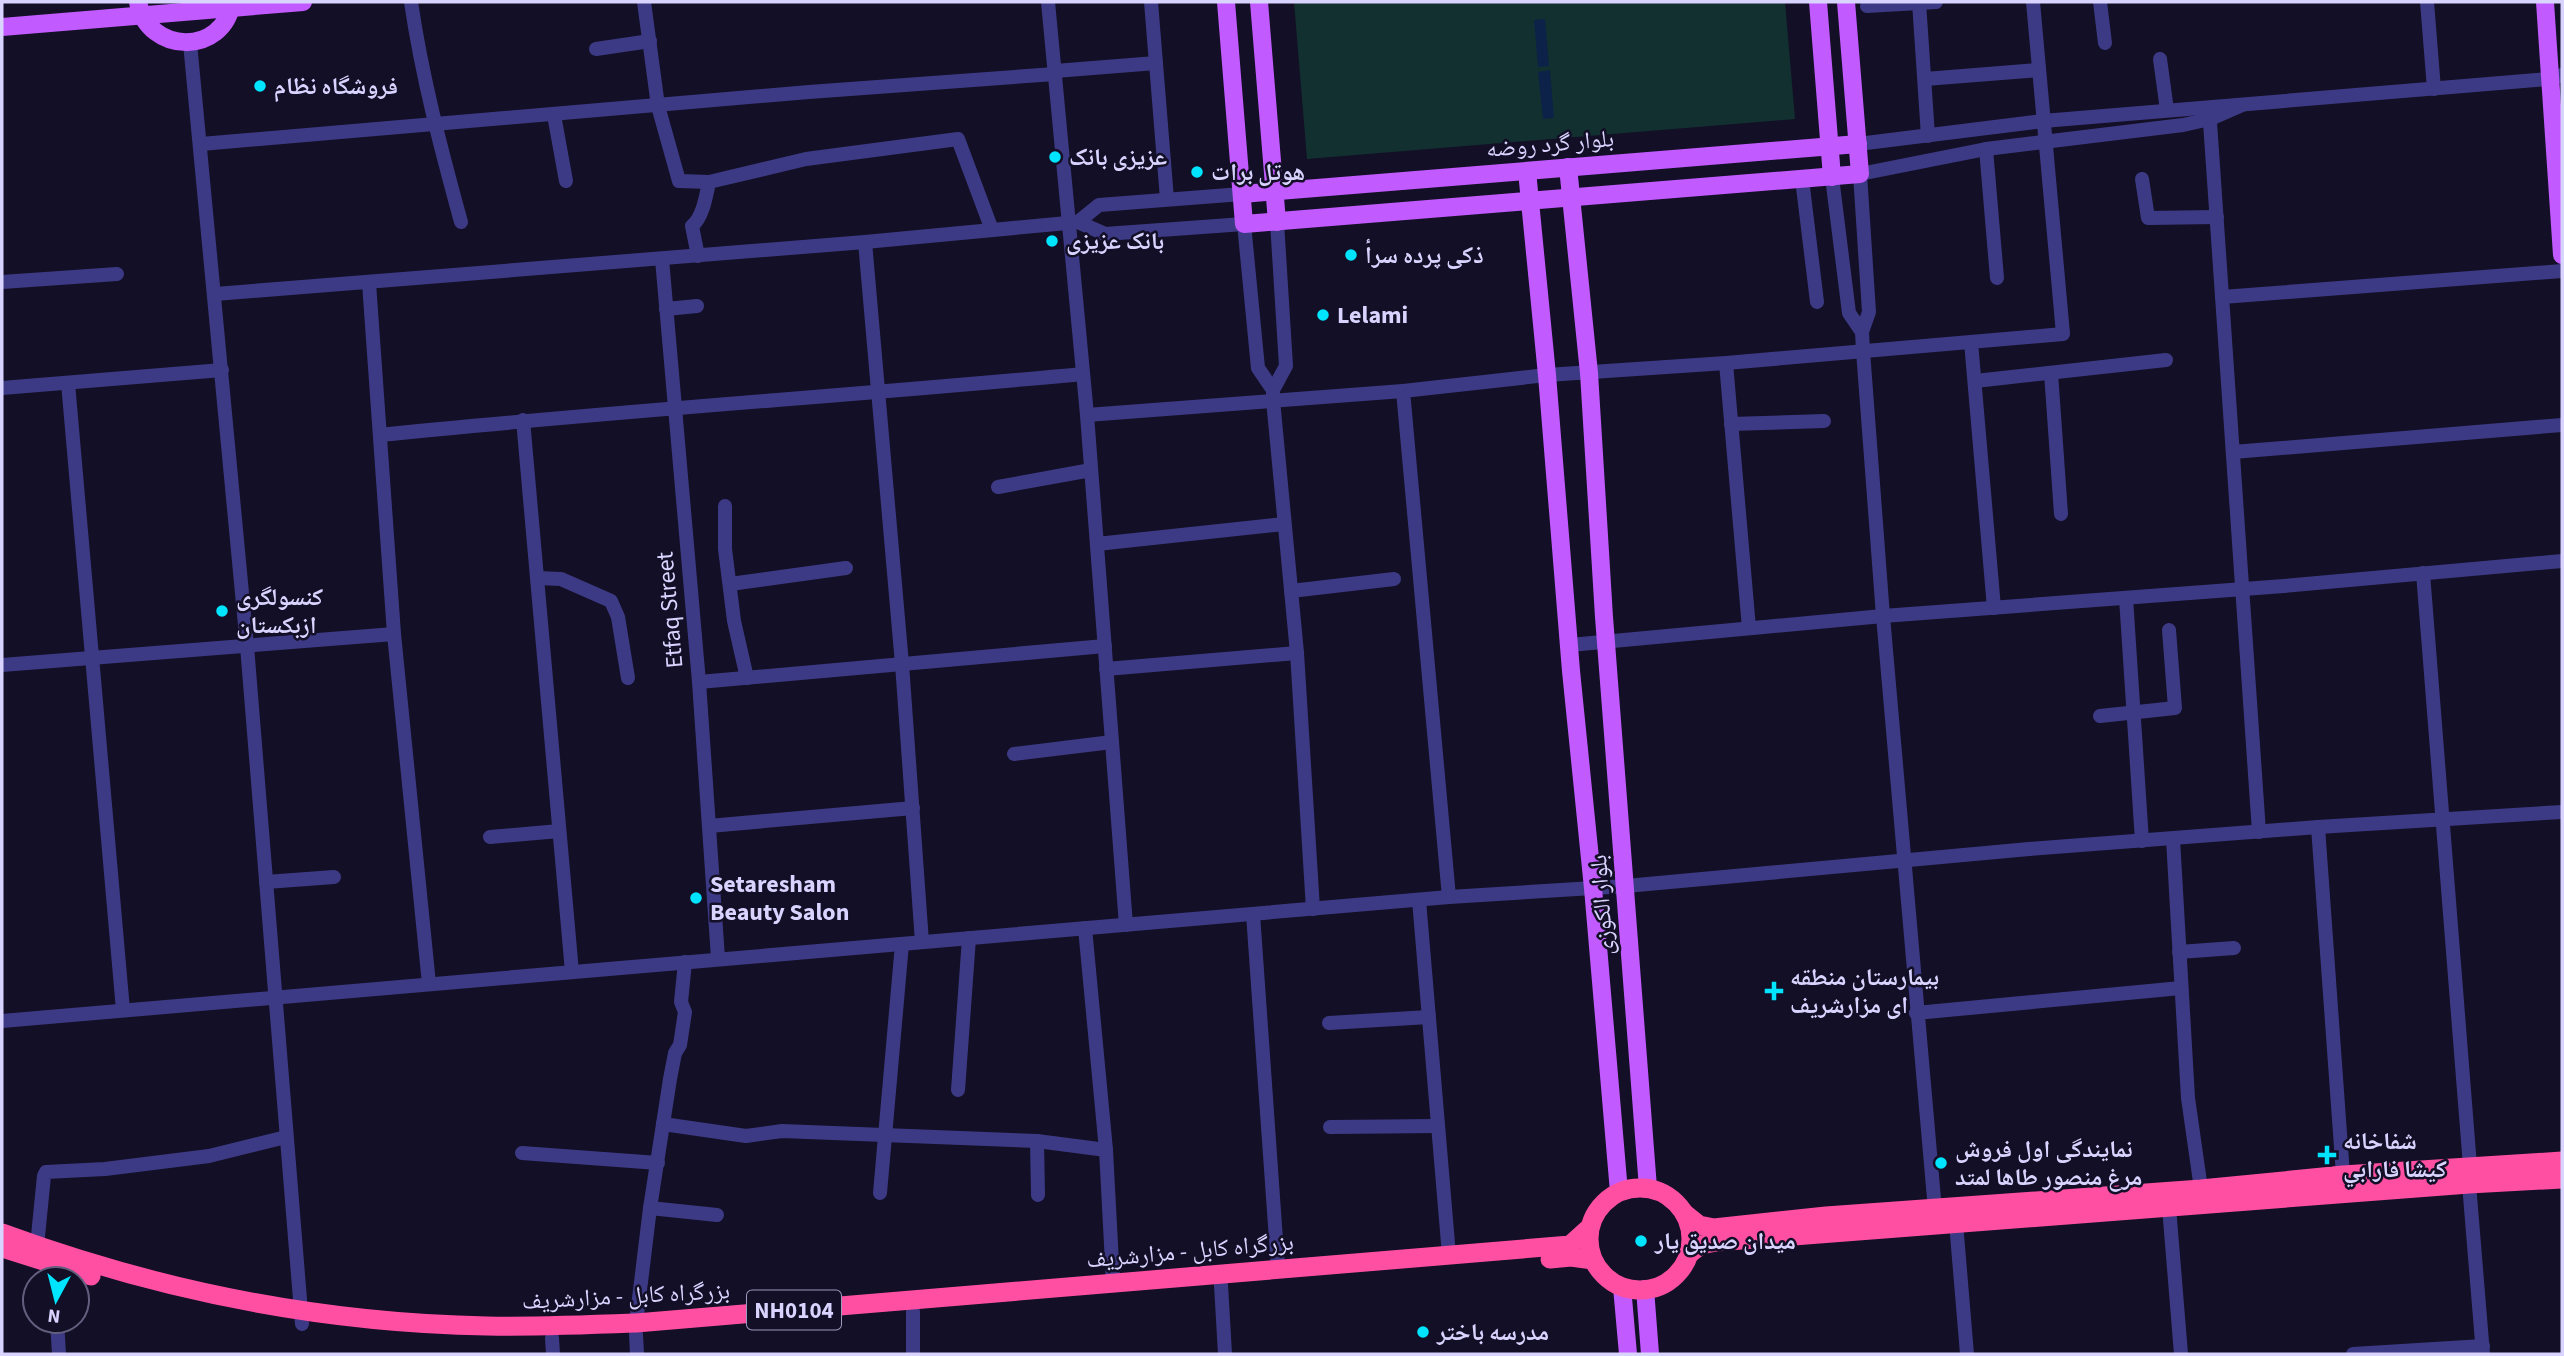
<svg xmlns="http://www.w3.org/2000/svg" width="2564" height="1356" font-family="'Source Sans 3','Noto Naskh Arabic',sans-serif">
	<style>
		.green { fill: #12302f }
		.water { fill: #0c2248 }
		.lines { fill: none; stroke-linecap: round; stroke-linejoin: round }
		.minor { stroke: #3d3a85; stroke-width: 14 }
		.major { stroke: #c25bff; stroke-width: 18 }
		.highway { stroke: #ff4fa3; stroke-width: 19 }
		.poi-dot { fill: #00e5ff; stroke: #130f26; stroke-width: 2.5 }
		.labels { text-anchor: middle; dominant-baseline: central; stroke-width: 5; stroke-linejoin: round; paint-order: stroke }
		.shield { fill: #130f26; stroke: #9e99be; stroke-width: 2 }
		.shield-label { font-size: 23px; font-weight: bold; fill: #d9d4ff }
		.poi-label { font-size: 24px; font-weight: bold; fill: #d9d4ff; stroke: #130f26; text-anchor: start }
		.street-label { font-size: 24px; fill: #d9d4ff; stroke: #130f26 }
	</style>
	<rect width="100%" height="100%" fill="#130f26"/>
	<path class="green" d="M1294,2h491l10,117 -488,40z"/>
	<g class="water">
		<path d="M1545,19l4,47 -11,1 -4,-47z"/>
		<path d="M1550,70l4,48 -11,1 -5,-47z"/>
	</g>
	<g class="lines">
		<g class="minor">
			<path d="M411,2c11,75 30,147 50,220"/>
			<path d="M644,2l14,104 21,75 30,1 97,-23 152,-20 34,91"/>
			<path d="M1048,2l39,413 39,510"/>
			<path d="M1151,2l16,197"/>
			<path d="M1919,2l9,134"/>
			<path d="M2100,2l5,41"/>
			<path d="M2427,2l7,87"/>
			<path d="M1867,6l69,-4"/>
			<path d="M190,43l57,603 55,678"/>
			<path d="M596,49l54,-8"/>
			<path d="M2160,59l7,51"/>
			<path d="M1055,71l101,-8"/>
			<path d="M1925,79l114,-9"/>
			<path d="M2209,108l50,724"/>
			<path d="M554,115l12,66"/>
			<path d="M201,144l608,-52 246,-18"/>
			<path d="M1858,144l185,-23 506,-42 13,-4"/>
			<path d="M1986,149l11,129"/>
			<path d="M1832,177l17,136 13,19"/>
			<path d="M1802,179l15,123"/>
			<path d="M2142,179l6,39 69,-1"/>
			<path d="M1078,222l21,-17 143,-11"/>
			<path d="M1277,222l9,144 -13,24v10l24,253 16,256"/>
			<path d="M865,242l37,422 20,278"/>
			<path d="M698,256l-6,-30c11,-9 14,-30 17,-44"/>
			<path d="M662,259l37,423 19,276"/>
			<path d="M2,282l115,-8"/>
			<path d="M369,283l25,351 35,350"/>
			<path d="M215,294l650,-52 213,-20 27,12 139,-10 14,144 15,22"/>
			<path d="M2222,297l340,-26"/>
			<path d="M666,309l31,-3"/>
			<path d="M1971,342l23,266"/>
			<path d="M1726,363l23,265"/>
			<path d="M2051,373l10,141"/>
			<path d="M1975,381l191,-21"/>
			<path d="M68,383l55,627"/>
			<path d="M2,388l220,-18"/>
			<path d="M1403,391l46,506"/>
			<path d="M1087,415l316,-24 144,-16 179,-12 337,-29 -30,-332"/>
			<path d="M523,420l49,552"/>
			<path d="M1731,424l93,-3"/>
			<path d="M380,435c234,-24 468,-39 703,-61"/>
			<path d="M2233,452l329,-27"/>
			<path d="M998,487l93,-17"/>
			<path d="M725,506v43l9,72 13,57"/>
			<path d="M1097,544l187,-20"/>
			<path d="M2423,573l47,593"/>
			<path d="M537,578l24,1 50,22 7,16 10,61"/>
			<path d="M730,584l116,-16"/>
			<path d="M1291,591l103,-12"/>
			<path d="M2126,598l16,243"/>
			<path d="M1570,645l313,-29 401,-30 278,-25"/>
			<path d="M2,665l392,-31"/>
			<path d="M1106,669l191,-16"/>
			<path d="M699,682l406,-36"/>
			<path d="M2100,716l75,-8 -6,-78"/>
			<path d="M1014,754l98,-12"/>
			<path d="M709,826l204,-18"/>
			<path d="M2318,827l25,348"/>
			<path d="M490,837l69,-6"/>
			<path d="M2173,839l15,259 13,91"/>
			<path d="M266,882l68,-5"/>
			<path d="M1419,900l30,355"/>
			<path d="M1253,914l25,354"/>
			<path d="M1085,928l21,222 7,132"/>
			<path d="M2179,952l55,-4"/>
			<path d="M1916,1013l265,-25"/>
			<path d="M2,1021l1447,-124 177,-11 403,-37 289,-22 244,-15"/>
			<path d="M1329,1023l100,-6"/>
			<path d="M958,1090l11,-152"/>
			<path d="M663,1124l83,12 36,-5 255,10 69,9"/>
			<path d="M1330,1127l108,-1"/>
			<path d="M1037,1141l1,54"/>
			<path d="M522,1153l136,10"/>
			<path d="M2469,1184l14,170"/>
			<path d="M880,1193l22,-249"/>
			<path d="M2169,1207l12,147"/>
			<path d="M650,1208l67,7"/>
			<path d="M1935,1210l-52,-594 -20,-265 -1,-19 7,-20 -9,-138 126,-25 197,-24 27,-6 32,-14"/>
			<path d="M1956,1223l11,131"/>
			<path d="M37,1246l7,-70 2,-4 59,-3 104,-13 77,-19"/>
			<path d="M1221,1285l4,69"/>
			<path d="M913,1311v43"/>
			<path d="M57,1321l2,33"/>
			<path d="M636,1323l14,-115 20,-129 5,-26 5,-8 5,-33 -4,-10 4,-40"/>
			<path d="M636,1334l1,20"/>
			<path d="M552,1338l1,16"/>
			<path d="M2353,1354l130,-8"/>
		</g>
		<g class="major">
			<path d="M138,2c10,53 86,54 94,0"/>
			<path d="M1226,2l18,222 616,-50 -14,-172"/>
			<path d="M1259,2l18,220"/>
			<path d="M1818,2l14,175"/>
			<path d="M2545,2l17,253"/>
			<path d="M2,27l301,-25"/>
			<path d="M1568,167l21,206 15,244 44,571"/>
			<path d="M1527,171l20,204 24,296 22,217 26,304"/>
			<path d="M1242,194l616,-50"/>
			<path d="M1622,1287l6,67"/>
			<path d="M1645,1289l5,65"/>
		</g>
		<g class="highway">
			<circle cx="1640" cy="1239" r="51"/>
			<path d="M1684,1213l15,12 15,3 112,-12 375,-27 142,-14 219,-14"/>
			<path d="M2,1233c155,57 319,90 485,93 50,1 99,-1 149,-3l934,-78 20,-18"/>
			<path d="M2,1248l89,28"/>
			<path d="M1688,1255l13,-10 15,-3 753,-58 93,-5"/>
			<path d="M1550,1259l21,-2 22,3"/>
		</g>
	</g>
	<g class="poi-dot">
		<circle cx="260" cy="86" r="7"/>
		<circle cx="1055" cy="157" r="7"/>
		<circle cx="1197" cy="172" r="7"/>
		<circle cx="1052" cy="241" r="7"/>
		<circle cx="1351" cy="255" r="7"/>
		<circle cx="1323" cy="315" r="7"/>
		<circle cx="222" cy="611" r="7"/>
		<circle cx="696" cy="898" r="7"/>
		<path d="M1770.5 980.5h7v7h7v7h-7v7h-7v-7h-7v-7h7z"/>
		<path d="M2323.5 1144.5h7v7h7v7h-7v7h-7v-7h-7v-7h7z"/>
		<circle cx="1941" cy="1163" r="7"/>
		<circle cx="1641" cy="1241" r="7"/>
		<circle cx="1423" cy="1332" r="7"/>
	</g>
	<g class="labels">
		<rect class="shield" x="747" y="1290.5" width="94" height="39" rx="5"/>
		<g class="shield-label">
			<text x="794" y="1310">NH0104</text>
		</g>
		<g class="poi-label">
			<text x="274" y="86">فروشگاه نظام</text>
			<text x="1069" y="157">عزیزی بانک</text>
			<text x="1211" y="172">هوتل برات</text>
			<text x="1066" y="241">بانک عزیزی</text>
			<text x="1365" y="255">ذکی پرده سرأ</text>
			<text x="1337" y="315">Lelami</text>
			<text x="236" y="597">کنسولگری<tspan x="236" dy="28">ازبکستان</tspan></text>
			<text x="710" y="884">Setaresham<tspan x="710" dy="28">Beauty Salon</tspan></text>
			<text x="1790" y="977">بیمارستان منطقه<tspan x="1790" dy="28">ای مزارشریف</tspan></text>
			<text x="2343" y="1141">شفاخانه<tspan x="2343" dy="28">كيشا فارابي</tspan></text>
			<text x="1955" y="1149">نمایندگی اول فروش<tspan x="1955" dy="28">مرغ منصور طاها لمتد</tspan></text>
			<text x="1655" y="1241">میدان صدیق یار</text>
			<text x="1437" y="1332">مدرسه باختر</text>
		</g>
		<g class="street-label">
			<text transform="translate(1550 144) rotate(-5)">بلوار گرد روضه</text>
			<text transform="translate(670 610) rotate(-95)">Etfaq Street</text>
			<text transform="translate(1602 905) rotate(-94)">بلوار الکوزی</text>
			<text transform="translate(1190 1251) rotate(-5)">بزرگراه کابل - مزارشریف</text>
			<text transform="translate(626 1296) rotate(-3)">بزرگراه کابل - مزارشریف</text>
		</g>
	</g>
	<rect width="2564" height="1356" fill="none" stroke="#d9d4ff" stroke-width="7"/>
	<g transform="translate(56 1300) rotate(187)"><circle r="33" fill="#130f26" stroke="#625e7d" stroke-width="2"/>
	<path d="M0-5L12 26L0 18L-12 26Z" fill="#00e5ff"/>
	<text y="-10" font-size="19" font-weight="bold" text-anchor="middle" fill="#d9d4ff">N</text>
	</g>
</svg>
